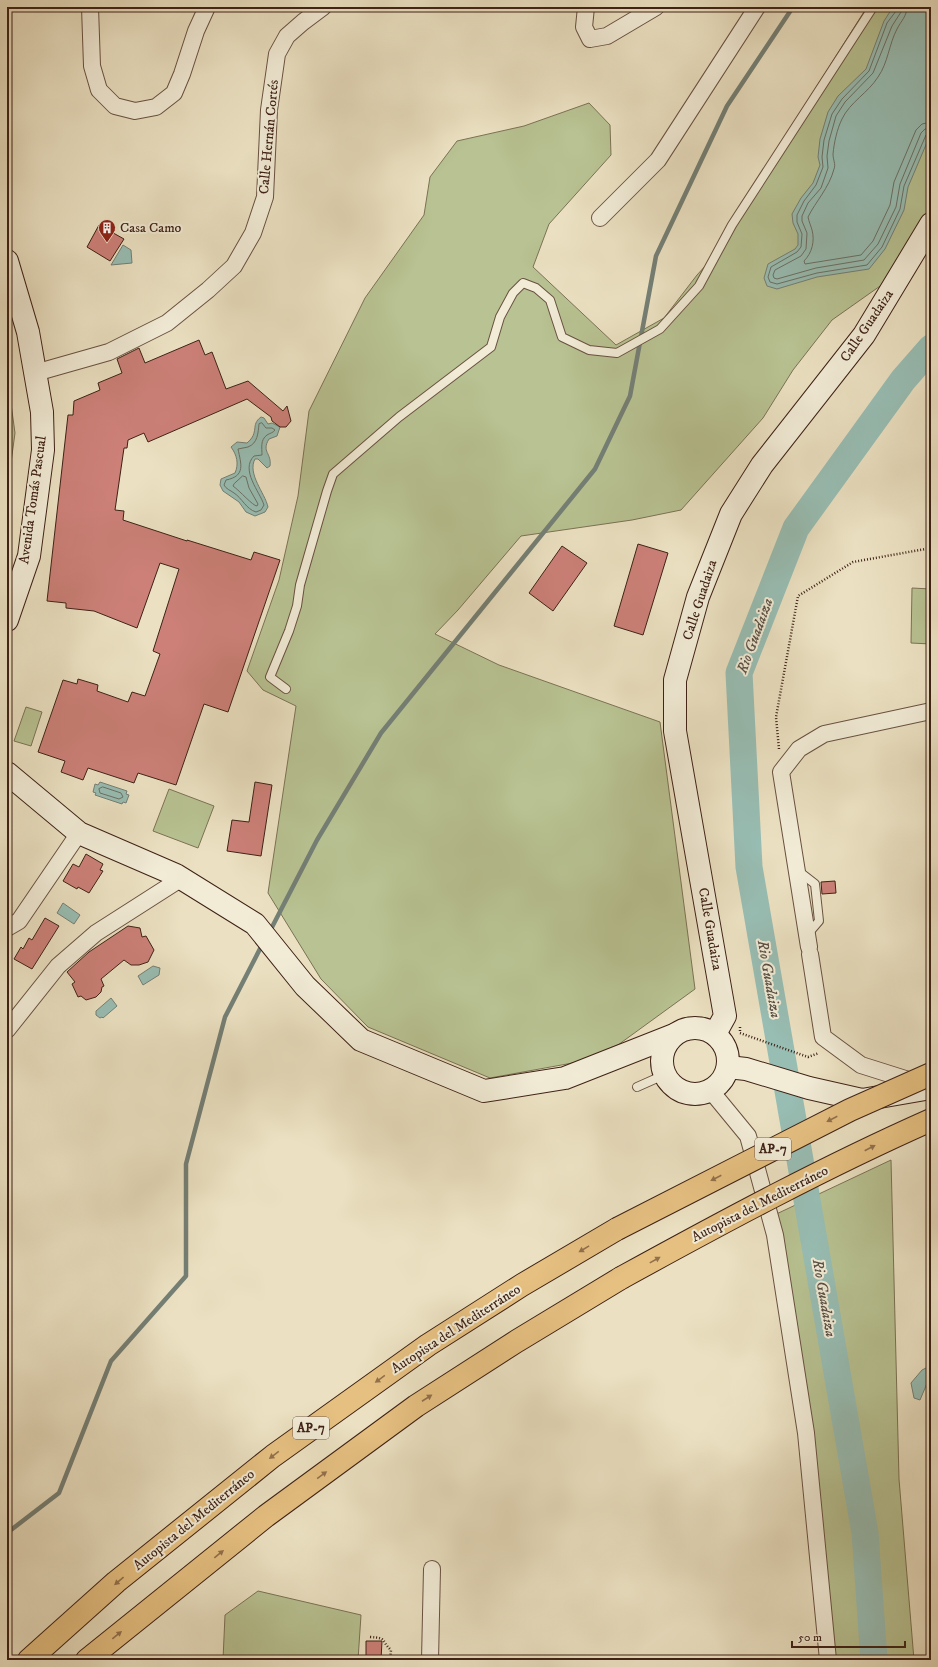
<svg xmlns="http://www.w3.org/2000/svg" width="938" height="1667" font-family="'IM FELL DW Pica',serif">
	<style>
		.green { fill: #b8c292; stroke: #7b7254 }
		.water { fill: #98beb4; stroke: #747f75 }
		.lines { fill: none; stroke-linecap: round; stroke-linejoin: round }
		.shore { stroke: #6b7065; stroke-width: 1 }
		.stream { stroke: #747f75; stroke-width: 4.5 }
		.river { stroke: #98beb4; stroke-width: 27 }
		.building { fill: #cc8078; stroke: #3e2116 }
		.lane-casing { stroke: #695141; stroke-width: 10 }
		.street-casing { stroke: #695141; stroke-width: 18 }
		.secondary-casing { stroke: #3e2116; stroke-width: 24 }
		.highway-casing { stroke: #3e2116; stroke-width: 24 }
		.path { stroke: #3e2116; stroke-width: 2.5; stroke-dasharray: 1 2; stroke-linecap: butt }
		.lane { stroke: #f2ecd7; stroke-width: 8 }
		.street { stroke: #f2ecd7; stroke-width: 16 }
		.secondary { stroke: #f2ecd7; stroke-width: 22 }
		.highway { stroke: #e6c081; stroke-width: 22 }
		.highway-bridge-casing { stroke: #3e2116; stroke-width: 24; stroke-linecap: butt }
		.highway-bridge { stroke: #e6c081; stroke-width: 22 }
		.oneway { fill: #92704c }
		.labels { text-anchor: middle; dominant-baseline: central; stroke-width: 4; stroke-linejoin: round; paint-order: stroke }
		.shield { fill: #f2ecd7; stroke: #745e50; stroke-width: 1 }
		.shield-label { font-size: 13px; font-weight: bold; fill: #3e2116 }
		.street-label { font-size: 14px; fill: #3e2116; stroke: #f2ecd7 }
		.poi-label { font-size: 14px; fill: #3e2116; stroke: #f2ecd7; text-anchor: start }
		.water-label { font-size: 15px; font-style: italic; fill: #595045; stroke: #f2ecd7 }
	</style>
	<rect width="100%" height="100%" fill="#ebe1c2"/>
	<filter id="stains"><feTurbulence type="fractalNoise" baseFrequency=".005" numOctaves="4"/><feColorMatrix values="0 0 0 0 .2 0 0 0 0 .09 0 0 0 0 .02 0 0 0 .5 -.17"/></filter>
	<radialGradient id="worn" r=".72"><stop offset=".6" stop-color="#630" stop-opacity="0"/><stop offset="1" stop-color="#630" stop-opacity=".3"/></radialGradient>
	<g class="green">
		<path d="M867,7h64v201l-48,76 -51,36 -39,50 -30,48 -82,92 -49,10 -111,16 -63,74 -23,24 64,31 161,57 35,267 -95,69 -110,20 -122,-51 -47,-48 -53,-86 28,-187 -33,-16 -16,-19 32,-91 19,-84 11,-85 56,-113 59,-83 6,-38 27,-36 67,-15 65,-23 21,22 1,30 -62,69 -16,43 83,78 48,-27 33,-43 30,-33 59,-107z"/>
		<path d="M7,375l8,58 -8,59z"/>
		<path d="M912,588l19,1v55l-20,-1z"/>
		<path d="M26,707l16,5 -11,34 -17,-5z"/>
		<path d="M169,789l45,17 -16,42 -45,-17z"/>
		<path d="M891,1160l8,319 15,181h-86l-58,-443z"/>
		<path d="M258,1591l103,24 -3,45h-135l2,-45z"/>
	</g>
	<g class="water">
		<path d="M893,7h38v126l-23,54 -4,23 -19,39 -16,20 -52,8 -40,12 -10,-3 -3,-8 4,-14 27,-15 3,-4v-11l-5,-11 -1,-9 9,-16 12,-15 7,-18 -2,-8 2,-18 8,-27 10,-16 28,-27 18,-48z"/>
		<path d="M123,245l8,5 1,13 -21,2z"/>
		<path d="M261,417l3,1 4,6 4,-1 8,4 -3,9 -8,3c-8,13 3,14 1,27l-3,2 -9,-9h-3c-8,15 10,34 13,48l-3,5 -10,4 -9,-4 -7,-10 -16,-11 -3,-6 1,-6 14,-6c4,-9 2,-18 -4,-26l6,-5 10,1c13,-11 3,-18 14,-26z"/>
		<path d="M100,782l27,9 -1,3 3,1 -3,8 -3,-1 -1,2 -27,-9 1,-2 -3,-1 2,-8 3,1z"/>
		<path d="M63,903l17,12 -6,9 -17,-11z"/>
		<path d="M153,966l7,2 -1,7 -16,10 -5,-9z"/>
		<path d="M111,998l6,8 -14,12 -1,-1 -2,1 -4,-3v-4z"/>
		<path d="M926,1368l4,2 1,4 -11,26 -6,-2 -3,-15 11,-13z"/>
	</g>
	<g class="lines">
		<g class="shore">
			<path d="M896,7v4l-9,12 -18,48 -27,28 -10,15 -8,26 -2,17 1,10 -7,18 -12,16 -7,14v7l5,12 -1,13 -4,5 -26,15 -3,10 2,5 7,2 40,-11 50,-8 15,-18 18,-38 4,-23 22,-51 5,-2"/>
			<path d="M901,7v5l-9,14 -19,47 -28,29 -9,14 -7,25 -2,15 1,12 -7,20 -13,15 -6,13v5l5,12 -1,16 -5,7 -26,14 -2,5 1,3 3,1 39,-11 48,-8 14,-16 18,-37 4,-23 21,-51 4,-4 6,-1"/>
			<path d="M907,7c0,9 -6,14 -10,22 -8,15 -9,34 -19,48 -10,16 -28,25 -36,42 -5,10 -8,24 -9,35 0,6 3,10 1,15 -5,19 -18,32 -26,48 1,5 3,9 4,13 3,11 0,23 -8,31l1,3 56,-9 12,-14 17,-36 4,-23 22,-52 6,-6 9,-2"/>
			<path d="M262,423l4,5h6l3,2c-2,3 -5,3 -8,5 -7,5 -5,13 -5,20l-8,1c-14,14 6,36 10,49l-3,5 -5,2c-10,-3 -14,-14 -22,-19 -4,-3 -8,-4 -10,-8l2,-5c20,-4 15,-16 12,-31 3,-1 7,-1 10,-2 10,-4 10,-14 11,-23z"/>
			<path d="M243,476l3,1 3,11 9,16 -1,2c-4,0 -17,-15 -24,-20l1,-2z"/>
			<path d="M103,787l18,6 2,4 -4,2 -19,-6 -1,-4z"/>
		</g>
		<g class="stream">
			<path d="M270,931l47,-91 64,-107 214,-264 35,-73 26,-140 71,-150 66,-99"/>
			<path d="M7,1533l52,-40 52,-132 75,-85v-112l39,-147 38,-74"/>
		</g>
		<path class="river" d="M874,1660l-9,-127 -116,-666 -10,-194 57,-145 107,-148 28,-32"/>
	</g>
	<g class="building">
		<path d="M99,225l25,14 -14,22 -23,-14z"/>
		<path d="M199,340l6,15 7,-3 14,37 22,-8 35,30 4,-5 4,15 -5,6h-6l-8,-6 -1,-4 -24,-18 -99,43 -4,-9 -16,7 -1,8h-3l-9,62 9,1 -1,9 64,21v-1l64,20 3,-8 26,8 -52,152 -24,-8 -28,81 -38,-12 -4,10 -46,-15 -5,12 -22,-8 4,-11 -27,-9 25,-72 14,4 1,-5 20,6 -1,6 31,11 4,-10 13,4 15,-42 -7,-3 26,-82 -19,-6 -23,65 -43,-17 -28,-3v-5l-19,-2 21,-186h5l1,-14 26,-11 -2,-7 24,-10 -5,-14 22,-11 6,15z"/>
		<path d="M638,544l30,9 -25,82 -29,-9z"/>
		<path d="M562,546l25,17 -34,48 -24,-18z"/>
		<path d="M255,782l17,3 -11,71 -34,-5 5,-31 17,2z"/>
		<path d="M86,854l17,10 -3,6 3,1 -14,22 -11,-6 -1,2 -14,-8 10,-17 6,3z"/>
		<path d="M835,881l1,12 -14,1 -1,-12z"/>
		<path d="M45,918l14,8 -27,43 -18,-10 7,-12 2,2 6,-11 3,2z"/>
		<path d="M128,926l12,2 2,9 4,-1 8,14 -6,12 -9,3h-8l-7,-5 -23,19 3,7 -2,1 -1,5 -5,5 -10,3 -5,-4 -3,1 -6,-13 3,-2 -8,-10 22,-20z"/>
		<path d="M366,1641h16l-1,19h-15z"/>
	</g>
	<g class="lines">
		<defs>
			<g id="lane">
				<path d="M286,689l-16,-12 19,-46 8,-25 3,-21 27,-94 6,-17 66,-57 92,-70 9,-30 13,-24 10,-10 13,5 14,12 12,37 27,13 28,3 43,-24 39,-43 33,-61 141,-218"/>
				<path d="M797,870l18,14 4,37 -12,14"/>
				<path d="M637,1087l27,-12"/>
			</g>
			<g id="street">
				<path d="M90,7l2,59 7,24 16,16 20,5 21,-4 18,-14 8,-19 14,-43 11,-24"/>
				<path d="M586,7l-2,20 6,12 17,-3 49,-29"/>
				<path d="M600,218l58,-58 99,-153"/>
				<path d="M35,373l74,-21 58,-29 41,-33 26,-24 19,-33 12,-36 4,-87 8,-56 10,-18 16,-14 20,-15"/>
				<path d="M7,928l12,-7 60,-88"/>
				<path d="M809,947l-28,-175 18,-23 25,-15 107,-23"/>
				<path d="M810,954l13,83 38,28 57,18"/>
				<path d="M7,1030l51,-64 38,-33 86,-55"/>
				<path d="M711,1091l37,45 27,99 31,198 22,227"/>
				<path d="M430,1660l2,-91"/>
			</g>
			<g id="secondary">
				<path d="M7,261l21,71 14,80 1,38 -14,106 -22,64"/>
				<path d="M7,773l72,60 97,42 79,49 50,62 56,54 123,51 81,-13 109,-43"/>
				<circle cx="695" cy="1061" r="33"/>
				<path d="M715,1034l10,-18 -50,-285v-51l23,-83 33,-83 31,-49 102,-130 67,-111"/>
				<path d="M728,1067l18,2 63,19 53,12 69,-12"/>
			</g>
			<g id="highway">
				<path d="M29,1660l87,-78 157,-126 155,-111 94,-60 95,-56"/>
				<path d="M87,1660l179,-144 150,-110 101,-65 104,-63"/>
			</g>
		</defs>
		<use href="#lane" class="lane-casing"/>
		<use href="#street" class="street-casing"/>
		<use href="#secondary" class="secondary-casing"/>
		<use href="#highway" class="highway-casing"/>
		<g class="path">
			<path d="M779,749l-3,-32 22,-121 55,-34 78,-14"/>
			<path d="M740,1027v6l68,24 11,-4"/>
			<path d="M370,1637c18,1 10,3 21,13l-1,10"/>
		</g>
		<use href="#lane" class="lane"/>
		<use href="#street" class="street"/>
		<use href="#secondary" class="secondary"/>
		<use href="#highway" class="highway"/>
		<defs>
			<g id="highway-bridge">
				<path d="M617,1229l233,-119 81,-36"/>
				<path d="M621,1278c102,-56 204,-111 310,-158"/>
			</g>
		</defs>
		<use href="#highway-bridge" class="highway-bridge-casing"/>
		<use href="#highway-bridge" class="highway-bridge"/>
	</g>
	<defs><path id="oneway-solid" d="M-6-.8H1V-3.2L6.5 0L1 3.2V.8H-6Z"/></defs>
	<g class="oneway">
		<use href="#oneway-solid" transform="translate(832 1119) rotate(153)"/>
		<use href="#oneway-solid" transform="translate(870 1148) rotate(-27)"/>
		<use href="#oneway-solid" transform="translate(716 1178) rotate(153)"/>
		<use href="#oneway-solid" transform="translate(584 1249) rotate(149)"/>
		<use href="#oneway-solid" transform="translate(655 1260) rotate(-29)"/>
		<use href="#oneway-solid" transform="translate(380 1379) rotate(144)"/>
		<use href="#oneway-solid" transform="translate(427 1398) rotate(-33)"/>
		<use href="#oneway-solid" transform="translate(274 1455) rotate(143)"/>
		<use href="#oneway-solid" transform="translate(322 1475) rotate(-36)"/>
		<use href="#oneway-solid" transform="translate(219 1554) rotate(-39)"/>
		<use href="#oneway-solid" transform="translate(119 1581) rotate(140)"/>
		<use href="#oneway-solid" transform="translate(117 1635) rotate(-39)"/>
	</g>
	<defs>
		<symbol id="building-pin" viewBox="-11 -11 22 30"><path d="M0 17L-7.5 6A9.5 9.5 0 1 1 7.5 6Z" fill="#8f2418" stroke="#f2ecd7"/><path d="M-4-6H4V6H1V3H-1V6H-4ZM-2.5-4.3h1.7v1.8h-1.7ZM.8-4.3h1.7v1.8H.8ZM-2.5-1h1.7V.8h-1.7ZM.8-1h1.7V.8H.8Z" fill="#fff"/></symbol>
	</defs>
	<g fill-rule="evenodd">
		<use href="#building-pin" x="97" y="218" width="20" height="27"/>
	</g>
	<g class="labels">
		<g class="shield">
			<rect x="755" y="1138" width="36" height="22" rx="3"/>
			<rect x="293" y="1417" width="36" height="22" rx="3"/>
		</g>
		<g class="shield-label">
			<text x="773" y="1149">AP-7</text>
			<text x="311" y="1428">AP-7</text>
		</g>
		<g class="street-label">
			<text transform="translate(269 137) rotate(-85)">Calle Hernán Cortés</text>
			<text transform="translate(867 326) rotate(-56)">Calle Guadaiza</text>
			<text transform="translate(33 500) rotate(-82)">Avenida Tomás Pascual</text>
			<text transform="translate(700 600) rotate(-72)">Calle Guadaiza</text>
			<text transform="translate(710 929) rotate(80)">Calle Guadaiza</text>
			<text transform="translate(760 1204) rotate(-27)">Autopista del Mediterráneo</text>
			<text transform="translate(456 1329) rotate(-33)">Autopista del Mediterráneo</text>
			<text transform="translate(194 1520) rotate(-39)">Autopista del Mediterráneo</text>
		</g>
		<g class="poi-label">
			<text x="120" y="228">Casa Camo</text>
		</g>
		<g class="water-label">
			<text transform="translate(755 636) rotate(-70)">Rio Guadaiza</text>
			<text transform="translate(769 979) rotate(80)">Rio Guadaiza</text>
			<text transform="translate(824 1298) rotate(80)">Rio Guadaiza</text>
		</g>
	</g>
	<rect width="938" height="1667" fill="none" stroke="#ebe1c2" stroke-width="24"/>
	<rect x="8" y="8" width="922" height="1651" fill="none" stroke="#3e2116" stroke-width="2"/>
	<rect x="12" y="12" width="914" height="1643" fill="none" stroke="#3e2116"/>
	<path d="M792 1641v6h113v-6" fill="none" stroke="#3e2116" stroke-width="2"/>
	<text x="798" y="1641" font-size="12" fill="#3e2116" stroke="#f2ecd7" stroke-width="3" paint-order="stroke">50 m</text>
	<rect width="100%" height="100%" filter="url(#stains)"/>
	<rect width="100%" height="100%" fill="url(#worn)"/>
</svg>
